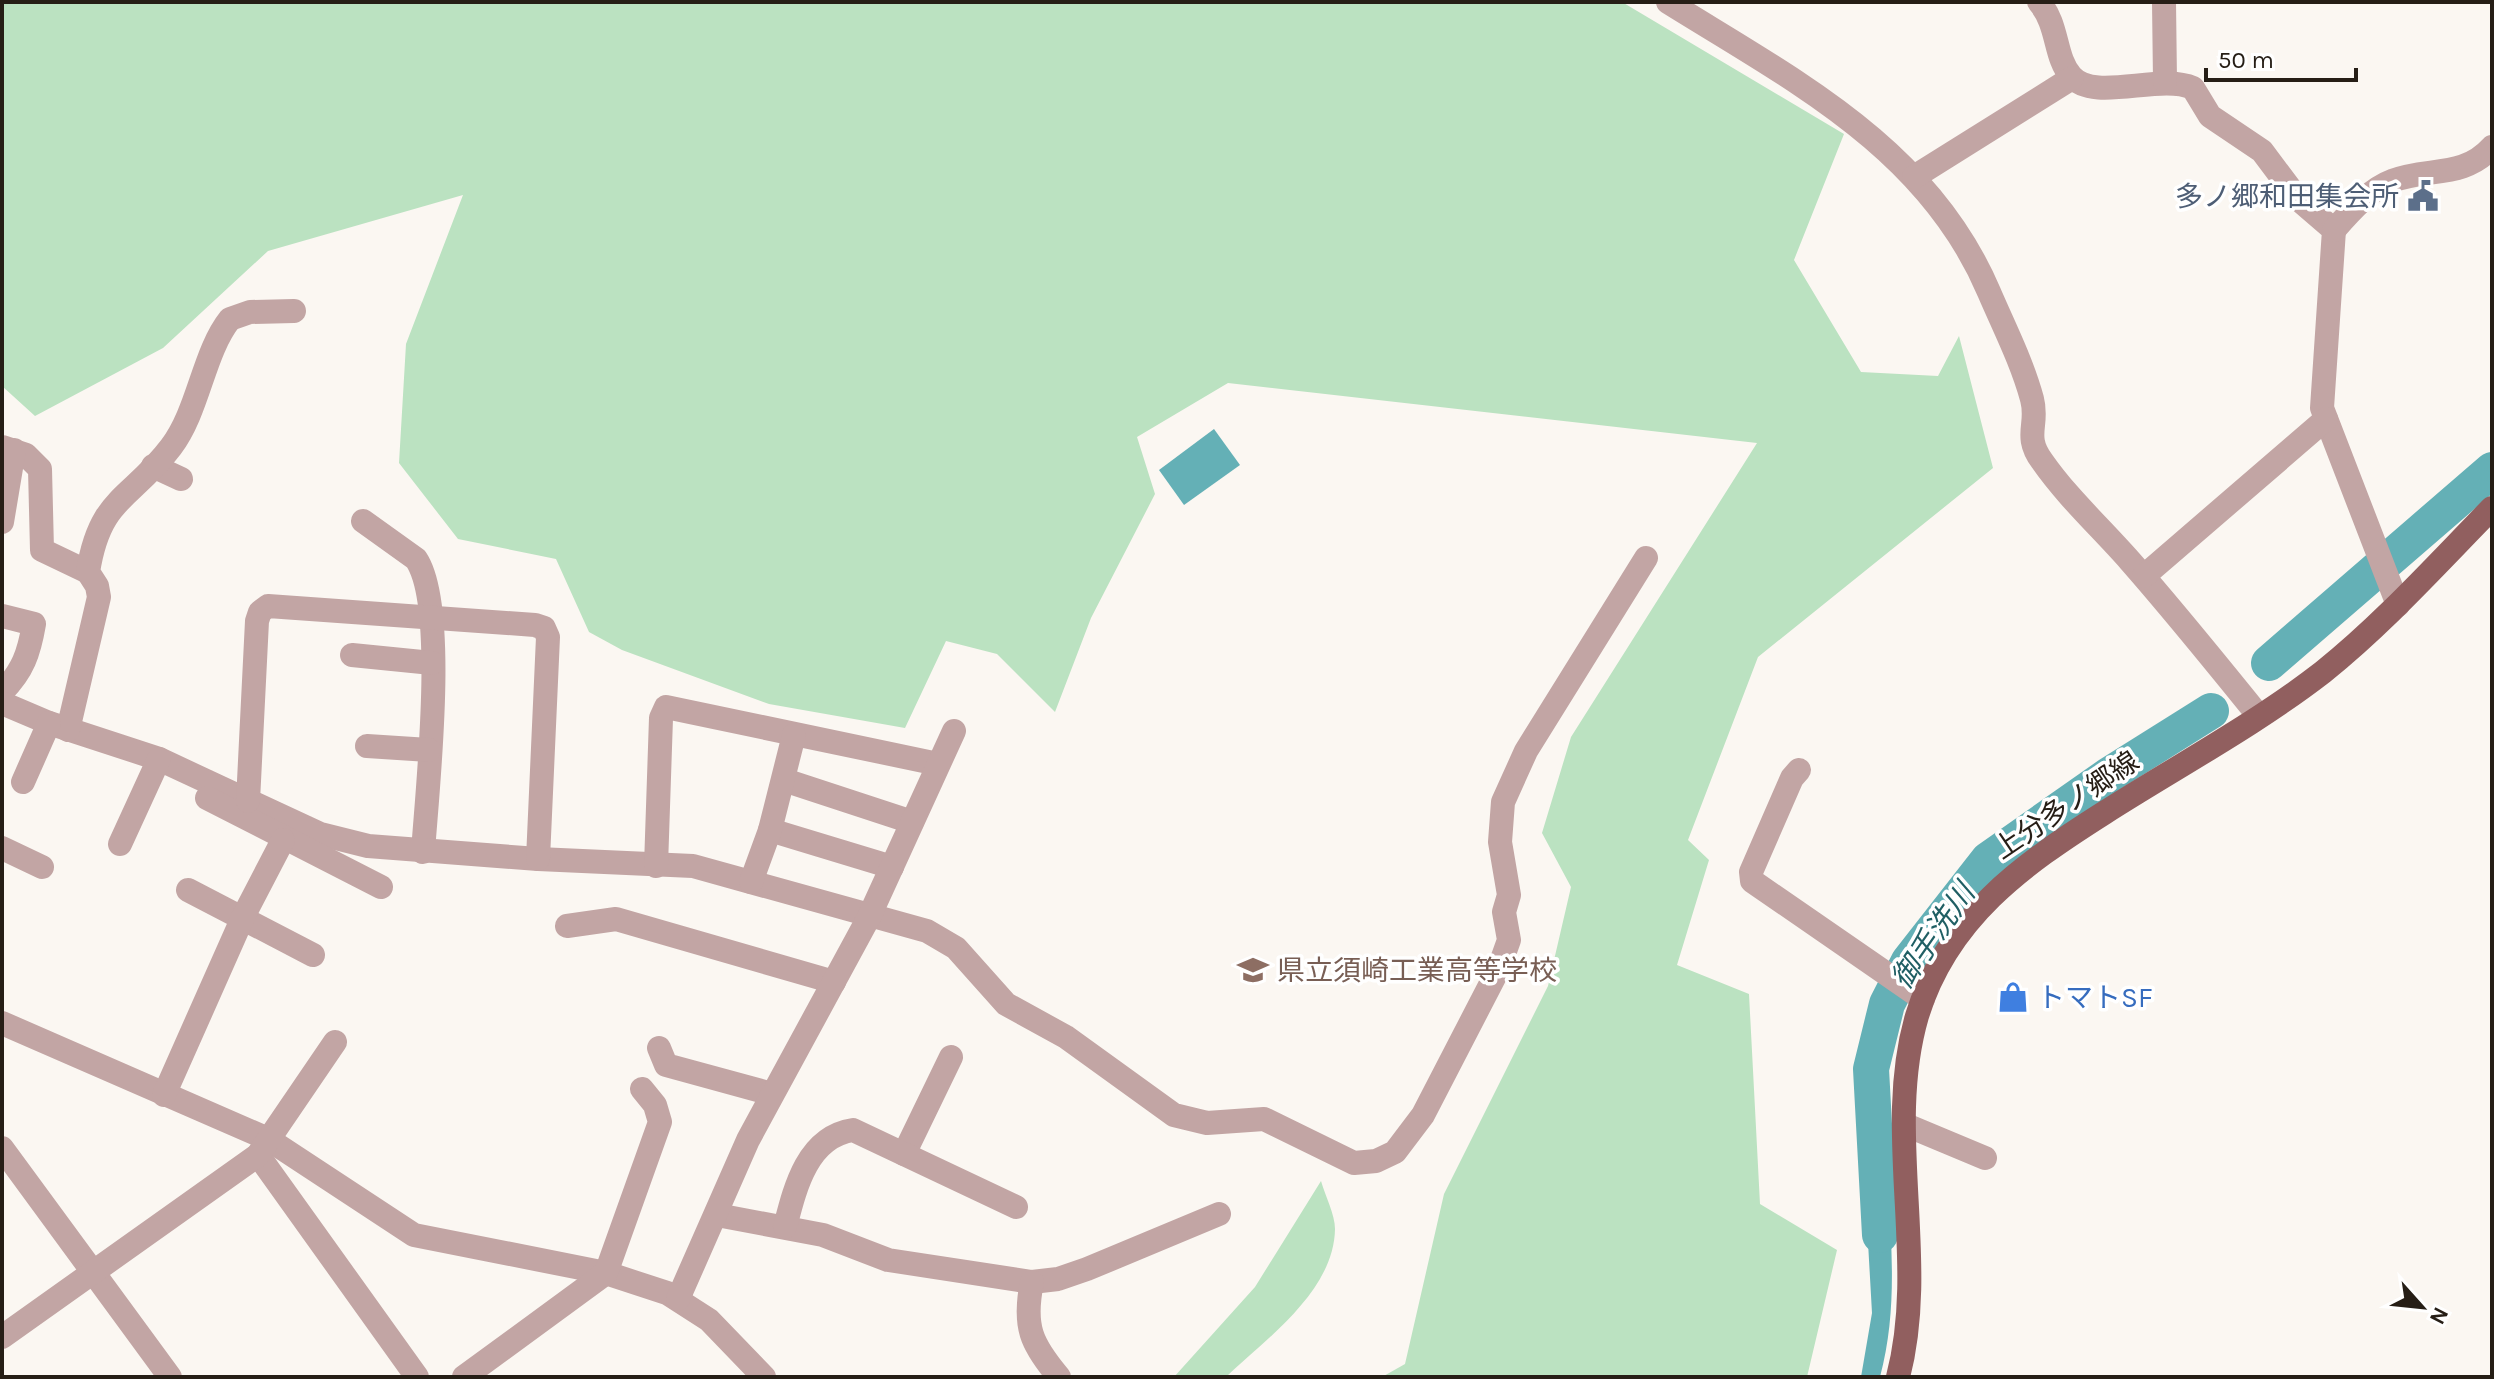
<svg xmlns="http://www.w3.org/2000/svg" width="2494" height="1379" font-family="Karla,'Noto Sans JP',sans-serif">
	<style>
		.green { fill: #bbe2c1 }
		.water { fill: #64b0b6 }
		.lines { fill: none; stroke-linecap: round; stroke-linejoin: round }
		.river { stroke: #64b0b6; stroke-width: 36 }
		.minor { stroke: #c2a5a4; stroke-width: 24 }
		.major { stroke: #915f5f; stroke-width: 24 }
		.labels { text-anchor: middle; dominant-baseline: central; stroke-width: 7; stroke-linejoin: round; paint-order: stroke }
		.service-label { font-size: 28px; fill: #4e5e75; stroke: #fff; text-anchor: end }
		.street-label { font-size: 28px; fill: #261e16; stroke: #fff }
		.education-label { font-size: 28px; fill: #785e54; stroke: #fff; text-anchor: start }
		.shop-label { font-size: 28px; fill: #366cbe; stroke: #fff; text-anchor: start }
		.water-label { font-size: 30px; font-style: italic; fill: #205f64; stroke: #fff }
	</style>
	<rect width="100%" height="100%" fill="#fbf7f2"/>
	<g class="green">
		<path d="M2,2h1620l222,132 -50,126 67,112 77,4 21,-40 34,132 -235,189 -70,183 21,20 -32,105 72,29 11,210 77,46 -30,127h-425l23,-13 39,-170 104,-208 23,-99 -29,-54 29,-96 186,-294 -529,-60 -91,54 18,57 -64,124 -36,94 -58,-58 -51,-13 -41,87 -136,-24 -147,-54 -33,-18 -33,-73 -98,-20 -59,-76 7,-119 57,-149 -195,56 -105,97 -128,68 -33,-30z"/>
		<path d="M1321,1181c4,14 14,34 14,48 -1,62 -68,109 -109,148h-52l81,-90z"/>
	</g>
	<g class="water">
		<path d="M1214,429l26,36 -56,40 -25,-35z"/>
		<path d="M1888,1187c4,64 9,127 -8,190h-19l11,-64 -7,-124z"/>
	</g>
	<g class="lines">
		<g class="river">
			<path d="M2269,663l223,-193"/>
			<path d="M1880,1235l-9,-166 16,-65 22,-43 79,-101 121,-85 102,-64"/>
		</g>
		<g class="minor">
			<path d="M1668,2c125,78 260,146 321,290 15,35 33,70 43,107 7,26 -9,36 10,62 25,36 59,67 88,100 44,50 86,102 128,154"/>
			<path d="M2039,2c20,23 15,55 32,74 23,27 88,-3 122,12l17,28 52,35 36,48 36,31 -12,178 76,197"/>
			<path d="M2164,2l1,79"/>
			<path d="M1914,177l158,-99"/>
			<path d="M2334,230c16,-18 36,-41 58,-49 36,-14 71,-2 100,-34"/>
			<path d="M2,447l24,8 14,14 2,81 46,22"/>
			<path d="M153,466l28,13"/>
			<path d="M363,521l53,38c32,47 11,232 7,293"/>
			<path d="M2,522l12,-72"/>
			<path d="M2144,576l182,-157"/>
			<path d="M2,616l32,8c-5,29 -11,47 -32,68"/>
			<path d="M352,655l80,8"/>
			<path d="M2,703l47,20 110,36 161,75 48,12 170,13 155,7 234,65 29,17 50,56 60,33 108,78 33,8 57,-4 90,44 22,-2 19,-9 28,-37 76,-147 10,-28 -5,-28 5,-17 -9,-53 3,-40 23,-51 120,-193"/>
			<path d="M68,730l31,-133 -2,-11 -9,-14c12,-76 43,-72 83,-125 28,-37 32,-94 59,-128l20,-7 44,-1"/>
			<path d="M367,746l62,4"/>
			<path d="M1799,770l-7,8 -41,94 1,9 171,118"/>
			<path d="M784,780l128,42"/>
			<path d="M23,782l26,-59"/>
			<path d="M207,798l174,89"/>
			<path d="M248,801l9,-180 3,-9 8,-6 267,19 9,3 4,9 -10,222"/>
			<path d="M770,830l122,37"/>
			<path d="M120,844l39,-85"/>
			<path d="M2,848l40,19"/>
			<path d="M656,866l5,-148 5,-11 272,57"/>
			<path d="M751,882l19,-52 24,-95"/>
			<path d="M188,890l125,65"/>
			<path d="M567,926l49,-7 218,63"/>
			<path d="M2,1023l266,116 146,96 192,38 61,20 42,27 55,57"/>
			<path d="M659,1048l7,17 106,29"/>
			<path d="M164,1095l79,-178 40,-77"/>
			<path d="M1906,1125l79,33"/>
			<path d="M2,1148l168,229"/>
			<path d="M904,1154l47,-97"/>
			<path d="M258,1155l159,222"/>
			<path d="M717,1215l106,20 65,25 144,22 26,-3 29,-10 132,-55"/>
			<path d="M785,1227c10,-39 22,-90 68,-97l163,77"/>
			<path d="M1032,1282c-9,44 -1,62 27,95"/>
			<path d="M678,1299l70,-159 121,-223 85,-186"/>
			<path d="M2,1337l256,-182 77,-113"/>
			<path d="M464,1377l142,-104 54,-151 -5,-17 -13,-16"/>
		</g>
		<path class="major" d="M1898,1377c31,-118 -15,-244 19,-361 30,-98 105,-151 187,-203 72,-46 152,-89 219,-141 61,-49 114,-108 169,-164"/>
	</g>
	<defs>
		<symbol id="civic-bare" viewBox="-9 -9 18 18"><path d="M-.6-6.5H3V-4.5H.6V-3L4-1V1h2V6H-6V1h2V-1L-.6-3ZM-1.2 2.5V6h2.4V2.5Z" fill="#5c6f8a" stroke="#fff" stroke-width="2.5" paint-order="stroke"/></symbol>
		<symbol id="school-bare" viewBox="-9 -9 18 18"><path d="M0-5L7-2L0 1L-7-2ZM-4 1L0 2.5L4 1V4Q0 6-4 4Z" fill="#8d6e63" stroke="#fff" stroke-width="2.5" paint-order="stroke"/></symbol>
		<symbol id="shop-bare" viewBox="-9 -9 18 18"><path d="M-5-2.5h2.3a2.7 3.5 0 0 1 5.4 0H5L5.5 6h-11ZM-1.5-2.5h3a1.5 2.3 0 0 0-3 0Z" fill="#3f7fe0" stroke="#fff" stroke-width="2.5" paint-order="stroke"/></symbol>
	</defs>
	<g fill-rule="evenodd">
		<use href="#civic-bare" x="2401" y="174" width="44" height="44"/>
		<use href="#school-bare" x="1231" y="948" width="44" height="44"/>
		<use href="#shop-bare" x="1991" y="975" width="44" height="44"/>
	</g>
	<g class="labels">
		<g class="service-label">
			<text x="2399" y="196">多ノ郷和田集会所</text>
		</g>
		<g class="street-label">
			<text transform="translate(2066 805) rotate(-34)">上分多ノ郷線</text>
		</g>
		<g class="education-label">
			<text x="1277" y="970">県立須崎工業高等学校</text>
		</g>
		<g class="shop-label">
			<text x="2037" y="997">トマトSF</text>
		</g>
		<g class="water-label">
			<text transform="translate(1933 936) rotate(-55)">御手洗川</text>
		</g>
	</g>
	<rect width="2494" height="1379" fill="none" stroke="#261e16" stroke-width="8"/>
	<g transform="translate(2422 1307) rotate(117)" stroke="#ffffff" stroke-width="6" paint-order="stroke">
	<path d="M0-6L14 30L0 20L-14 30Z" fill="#261e16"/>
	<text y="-12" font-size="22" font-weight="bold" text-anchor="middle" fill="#261e16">N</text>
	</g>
	<path d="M2206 68v12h150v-12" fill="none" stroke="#261e16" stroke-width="4"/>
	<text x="2218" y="68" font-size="24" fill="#261e16" stroke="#ffffff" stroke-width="6" paint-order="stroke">50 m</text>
</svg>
